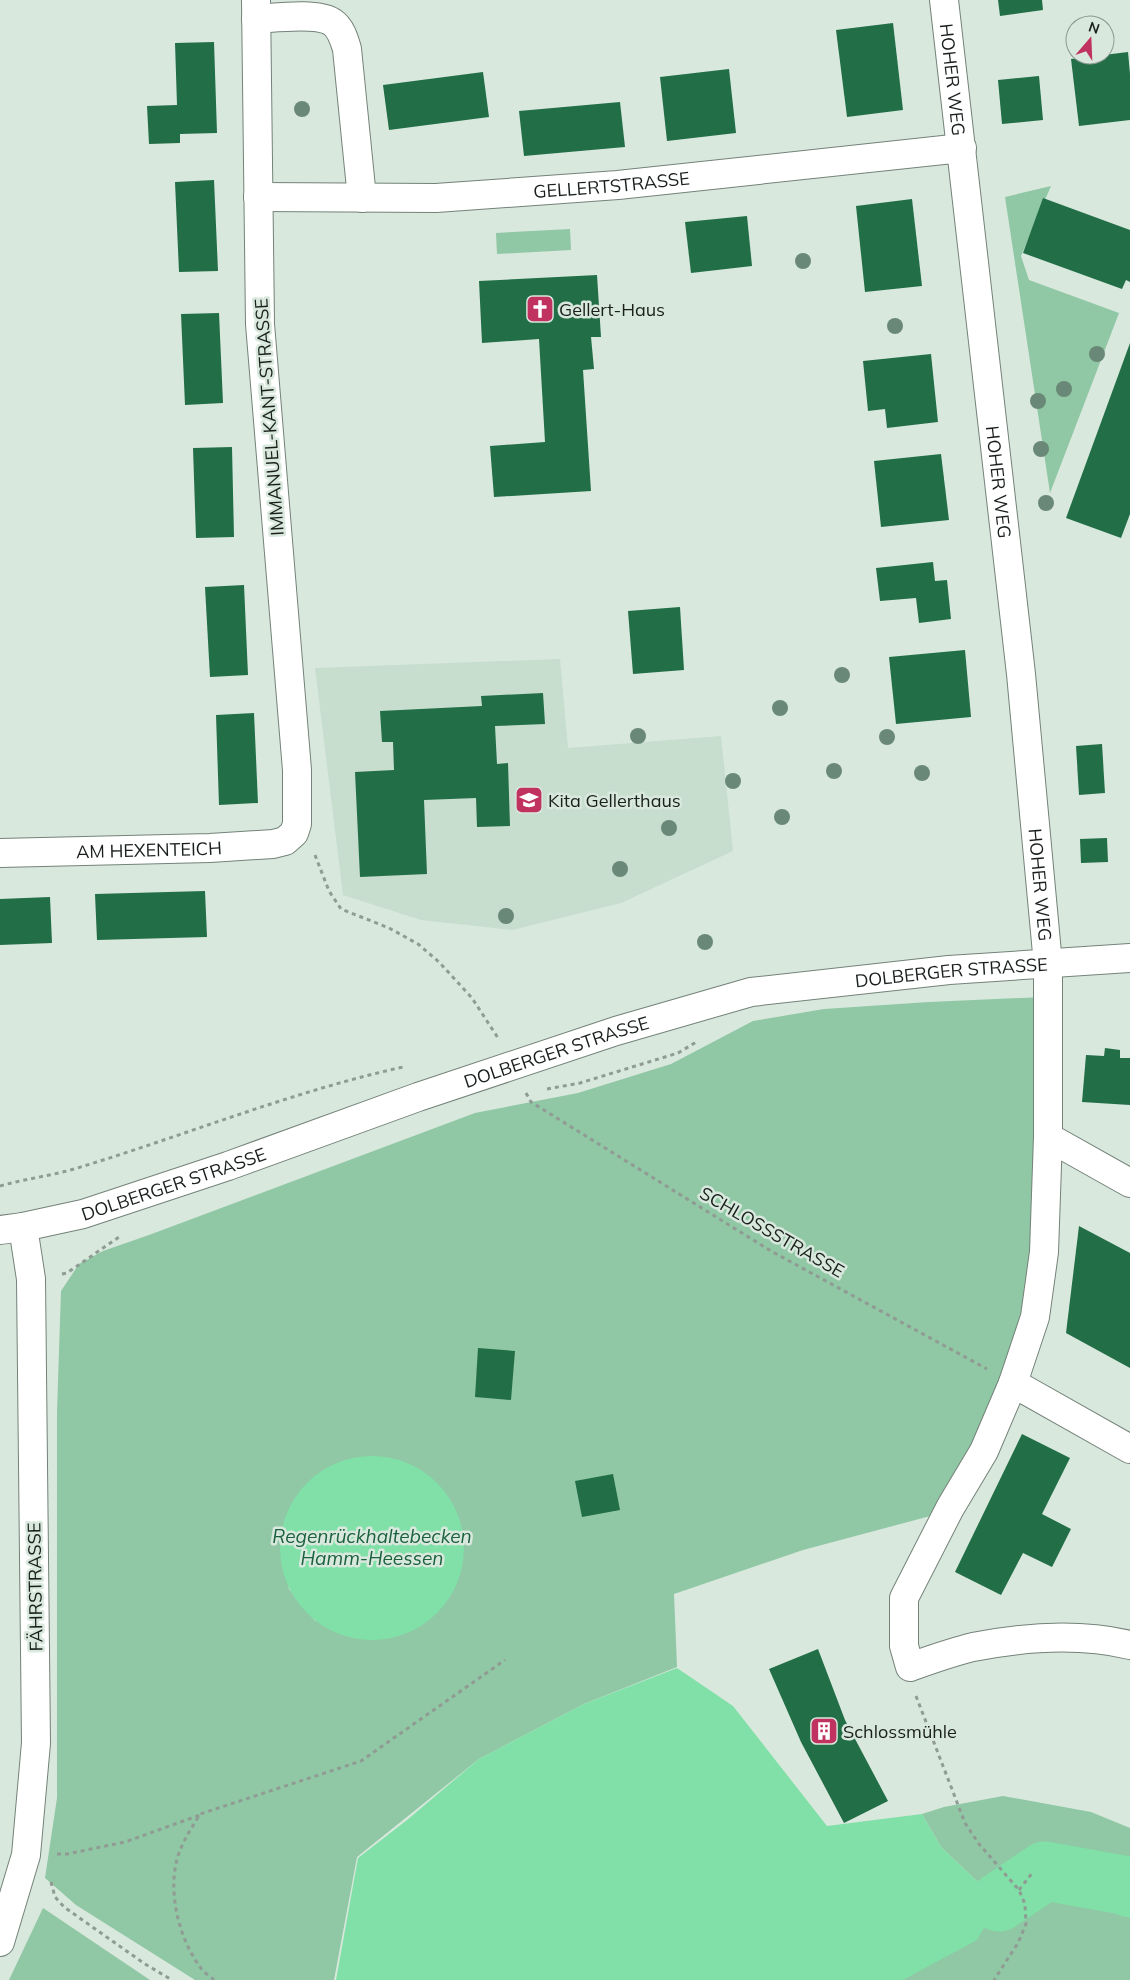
<svg xmlns="http://www.w3.org/2000/svg" width="1130" height="1980" font-family="Mulish,sans-serif">
	<style>
		.built { fill: #c7ddce }
		.green { fill: #90c7a4; fill-rule: evenodd }
		.water { fill: #80e0a7 }
		.lines { fill: none; stroke-linecap: round; stroke-linejoin: round }
		.river { stroke: #80e0a7; stroke-width: 59 }
		.building { fill: #226e47 }
		.minor-casing { stroke: #748279; stroke-width: 30 }
		.secondary-casing { stroke: #748279; stroke-width: 30 }
		.path { stroke: #8f9b93; stroke-width: 3; stroke-dasharray: 4 4; stroke-linecap: butt }
		.minor { stroke: #fff; stroke-width: 28 }
		.secondary { stroke: #fff; stroke-width: 28 }
		.tree { fill: #6a8877 }
		.labels { text-anchor: middle; dominant-baseline: central; stroke-width: 5; stroke-linejoin: round; paint-order: stroke }
		.street-label { font-size: 18px; fill: #191f1b; stroke: #d8e8dd }
		.poi-label { font-size: 18px; fill: #191f1b; stroke: #d8e8dd; text-anchor: start }
		.water-label { font-size: 19px; font-style: italic; fill: #1b613d; stroke: #d8e8dd }
	</style>
	<rect width="100%" height="100%" fill="#d8e8dd"/>
	<path class="built" d="M560,659l8,89 153,-12 12,115 -112,52 -109,27 -91,-10 -78,-25 -28,-227z"/>
	<g class="green">
		<path d="M1051,186l-30,70 8,24 90,33 -69,180 -45,-296z"/>
		<path d="M570,229l1,21 -74,4 -1,-21z"/>
		<path d="M1043,997l-7,255 -13,82 -36,103 -53,78 -131,35 -129,44 3,73 -93,37 -105,55 -122,98 -23,123h-139l-119,-75 -31,-27 12,-80v-386l4,-121 18,-27 24,-13 46,-16 326,-122 103,-20 93,-29 82,-43 71,-12 105,-7zM280,1540l36,82 -27,-33z"/>
		<path d="M1003,1796l88,16 39,16v152h-228l97,-78 -58,-55 -19,-33 22,-7z"/>
		<path d="M43,1908l107,72h-141z"/>
	</g>
	<g class="water">
		<circle cx="372" cy="1548" r="92"/>
		<path d="M677,1668l56,38 94,120 95,-12 19,33 58,55 -22,38 -74,40h-567l22,-122 49,-38 72,-61 105,-55z"/>
	</g>
	<g class="lines">
		<path class="river" d="M999,1902l46,-31 78,14 7,3"/>
	</g>
	<g class="building">
		<path d="M998,0h44l1,10 -43,6z"/>
		<path d="M893,23l10,87 -56,7 -11,-87z"/>
		<path d="M214,42l3,91 -37,1v9l-31,1 -2,-38 30,-1 -2,-62z"/>
		<path d="M1128,52l2,22v46l-51,6 -8,-67z"/>
		<path d="M729,69l7,64 -69,8 -7,-64z"/>
		<path d="M483,72l6,45 -100,13 -6,-45z"/>
		<path d="M1039,76l4,44 -41,4 -4,-44z"/>
		<path d="M620,102l5,45 -101,9 -5,-45z"/>
		<path d="M214,180l4,91 -39,1 -4,-90z"/>
		<path d="M1043,198l87,32v52l-4,-2 -4,9 -99,-36z"/>
		<path d="M912,199l10,87 -57,6 -9,-86z"/>
		<path d="M747,216l5,50 -61,7 -6,-51z"/>
		<path d="M597,275l4,62h-10l3,32 -11,1 8,121 -97,6 -4,-51 55,-4 -6,-103 -57,4 -3,-62z"/>
		<path d="M219,313l4,90 -38,2 -4,-91z"/>
		<path d="M1130,343v171l-9,24 -55,-20z"/>
		<path d="M931,354l7,68 -51,6 -2,-19 -17,2 -5,-50z"/>
		<path d="M232,447l2,90 -38,1 -3,-90z"/>
		<path d="M941,454l8,66 -68,7 -7,-66z"/>
		<path d="M933,562l2,19 12,-1 4,39 -32,4 -3,-25 -36,3 -4,-33z"/>
		<path d="M244,585l4,90 -38,2 -5,-90z"/>
		<path d="M680,607l4,63 -51,4 -5,-63z"/>
		<path d="M965,650l6,67 -75,7 -7,-67z"/>
		<path d="M543,693l2,31 -50,2 2,38 11,-1 2,63 -33,1 -1,-29 -52,2 3,74 -67,3 -5,-105 39,-2 -1,-28h-11l-2,-31 102,-5 -1,-10z"/>
		<path d="M254,713l4,90 -39,2 -3,-90z"/>
		<path d="M1102,744l3,49 -26,2 -3,-49z"/>
		<path d="M1107,838l1,24 -27,1 -1,-24z"/>
		<path d="M205,891l2,46 -110,3 -2,-46z"/>
		<path d="M50,897l2,46 -52,2v-46z"/>
		<path d="M1105,1048l15,2v8h10v47l-48,-3 4,-47 18,1z"/>
		<path d="M1079,1226l51,27v115l-64,-35z"/>
		<path d="M478,1348l37,3 -4,49 -36,-3z"/>
		<path d="M1022,1434l48,24 -28,56 29,15 -19,38 -29,-14 -22,42 -46,-23z"/>
		<path d="M613,1474l7,36 -38,7 -7,-36z"/>
		<path d="M818,1649l27,71 43,81 -44,22 -43,-81 -32,-73z"/>
	</g>
	<g class="lines">
		<defs>
			<g id="minor">
				<path id="s1" d="M944,0l77,674 27,290v173l-4,115 -9,65 -22,66 -29,68 -34,57 -46,90v48l6,21c20,-7 42,-15 63,-20 51,-10 106,-14 157,-2"/>
				<path d="M256,19c19,-1 60,-7 76,3 9,6 12,17 15,27l15,149"/>
				<path id="s2" d="M258,197l178,1 182,-13 344,-37"/>
				<path id="s3" d="M0,853l210,-5 63,-4 12,-3 9,-8 3,-9v-54l-37,-446 -4,-324"/>
				<path d="M1048,1137l82,46"/>
				<path d="M1013,1383l117,66"/>
			</g>
			<g id="secondary">
				<path id="s4" d="M0,1230l23,-3 60,-13 145,-48 190,-69 198,-66 135,-39 198,-22 181,-12"/>
				<path d="M0,1942l26,-87 10,-112 -5,-464 -8,-52"/>
			</g>
		</defs>
		<use href="#minor" class="minor-casing"/>
		<use href="#secondary" class="secondary-casing"/>
		<g class="path">
			<path d="M315,855l14,36 12,18 48,19 29,16 21,18 33,36 26,40"/>
			<path d="M547,1089l33,-6 98,-30 20,-12"/>
			<path d="M526,1093l5,9 240,149 216,118"/>
			<path d="M0,1186c24,-7 50,-10 74,-17 110,-33 216,-77 329,-102"/>
			<path d="M62,1274l5,-1 52,-36"/>
			<path d="M916,1696l49,127 14,21 40,46 6,14 1,20 -8,19 -24,37"/>
			<path d="M57,1854h10l58,-12 75,-27"/>
			<path d="M51,1882l4,15 9,10 81,57 27,16"/>
			<path d="M1019,1890l14,-18"/>
			<path d="M214,1980c-4,-4 -11,-8 -14,-13 -21,-29 -32,-73 -23,-108 5,-17 14,-30 23,-45l161,-53 144,-101"/>
		</g>
		<use href="#minor" class="minor"/>
		<use href="#secondary" class="secondary"/>
	</g>
	<g class="tree">
		<circle cx="302" cy="109" r="8"/>
		<circle cx="803" cy="261" r="8"/>
		<circle cx="895" cy="326" r="8"/>
		<circle cx="1097" cy="354" r="8"/>
		<circle cx="1064" cy="389" r="8"/>
		<circle cx="1038" cy="401" r="8"/>
		<circle cx="1041" cy="449" r="8"/>
		<circle cx="1046" cy="503" r="8"/>
		<circle cx="842" cy="675" r="8"/>
		<circle cx="780" cy="708" r="8"/>
		<circle cx="638" cy="736" r="8"/>
		<circle cx="887" cy="737" r="8"/>
		<circle cx="834" cy="771" r="8"/>
		<circle cx="922" cy="773" r="8"/>
		<circle cx="733" cy="781" r="8"/>
		<circle cx="782" cy="817" r="8"/>
		<circle cx="669" cy="828" r="8"/>
		<circle cx="620" cy="869" r="8"/>
		<circle cx="506" cy="916" r="8"/>
		<circle cx="705" cy="942" r="8"/>
	</g>
	<defs>
		<symbol id="church-square" viewBox="-11 -11 22 22"><rect x="-9" y="-9" width="18" height="18" rx="4" fill="#c0325f" stroke="#d8e8dd"/><path d="M-1.2-6h2.4v3.5h3.3v2.4h-3.3V6h-2.4V-.1h-3.3v-2.4h3.3Z" fill="#fff"/></symbol>
		<symbol id="school-square" viewBox="-11 -11 22 22"><rect x="-9" y="-9" width="18" height="18" rx="4" fill="#c0325f" stroke="#d8e8dd"/><path d="M0-5L7-2L0 1L-7-2ZM-4 1L0 2.5L4 1V4Q0 6-4 4Z" fill="#fff"/></symbol>
		<symbol id="building-square" viewBox="-11 -11 22 22"><rect x="-9" y="-9" width="18" height="18" rx="4" fill="#c0325f" stroke="#d8e8dd"/><path d="M-4-6H4V6H1V3H-1V6H-4ZM-2.5-4.3h1.7v1.8h-1.7ZM.8-4.3h1.7v1.8H.8ZM-2.5-1h1.7V.8h-1.7ZM.8-1h1.7V.8H.8Z" fill="#fff"/></symbol>
	</defs>
	<g fill-rule="evenodd">
		<use href="#church-square" x="524" y="293" width="32" height="32"/>
		<use href="#school-square" x="513" y="784" width="32" height="32"/>
		<use href="#building-square" x="808" y="1715" width="32" height="32"/>
	</g>
	<g class="labels">
		<g class="street-label">
			<text stroke="none"><textPath href="#s1" startOffset="80">HOHER WEG</textPath></text>
			<text stroke="none"><textPath href="#s2" startOffset="354">GELLERTSTRASSE</textPath></text>
			<text transform="translate(269 417) rotate(-94)">IMMANUEL-KANT-STRASSE</text>
			<text stroke="none"><textPath href="#s1" startOffset="485">HOHER WEG</textPath></text>
			<text stroke="none"><textPath href="#s3" startOffset="149">AM HEXENTEICH</textPath></text>
			<text stroke="none"><textPath href="#s1" startOffset="890">HOHER WEG</textPath></text>
			<text stroke="none"><textPath href="#s4" startOffset="990">DOLBERGER STRASSE</textPath></text>
			<text stroke="none"><textPath href="#s4" startOffset="585">DOLBERGER STRASSE</textPath></text>
			<text stroke="none"><textPath href="#s4" startOffset="180">DOLBERGER STRASSE</textPath></text>
			<text transform="translate(772 1232) rotate(30)">SCHLOSSSTRASSE</text>
			<text transform="translate(35 1587) rotate(-91)">FÄHRSTRASSE</text>
		</g>
		<g class="poi-label">
			<text x="559" y="309">Gellert-Haus</text>
			<text x="548" y="800">Kita Gellerthaus</text>
			<text x="843" y="1731">Schlossmühle</text>
		</g>
		<g class="water-label">
			<text x="372" y="1536">Regenrückhaltebecken<tspan x="372" dy="22">Hamm-Heessen</tspan></text>
		</g>
	</g>
	<g transform="translate(1090 40) rotate(19)"><circle r="24" fill="#d8e8dd" stroke="#8c988f"/>
	<path d="M0-4L9 19L0 12L-9 19Z" fill="#c0325f"/>
	<text y="-8" font-size="14" font-weight="bold" text-anchor="middle" fill="#191f1b">N</text>
	</g>
</svg>
